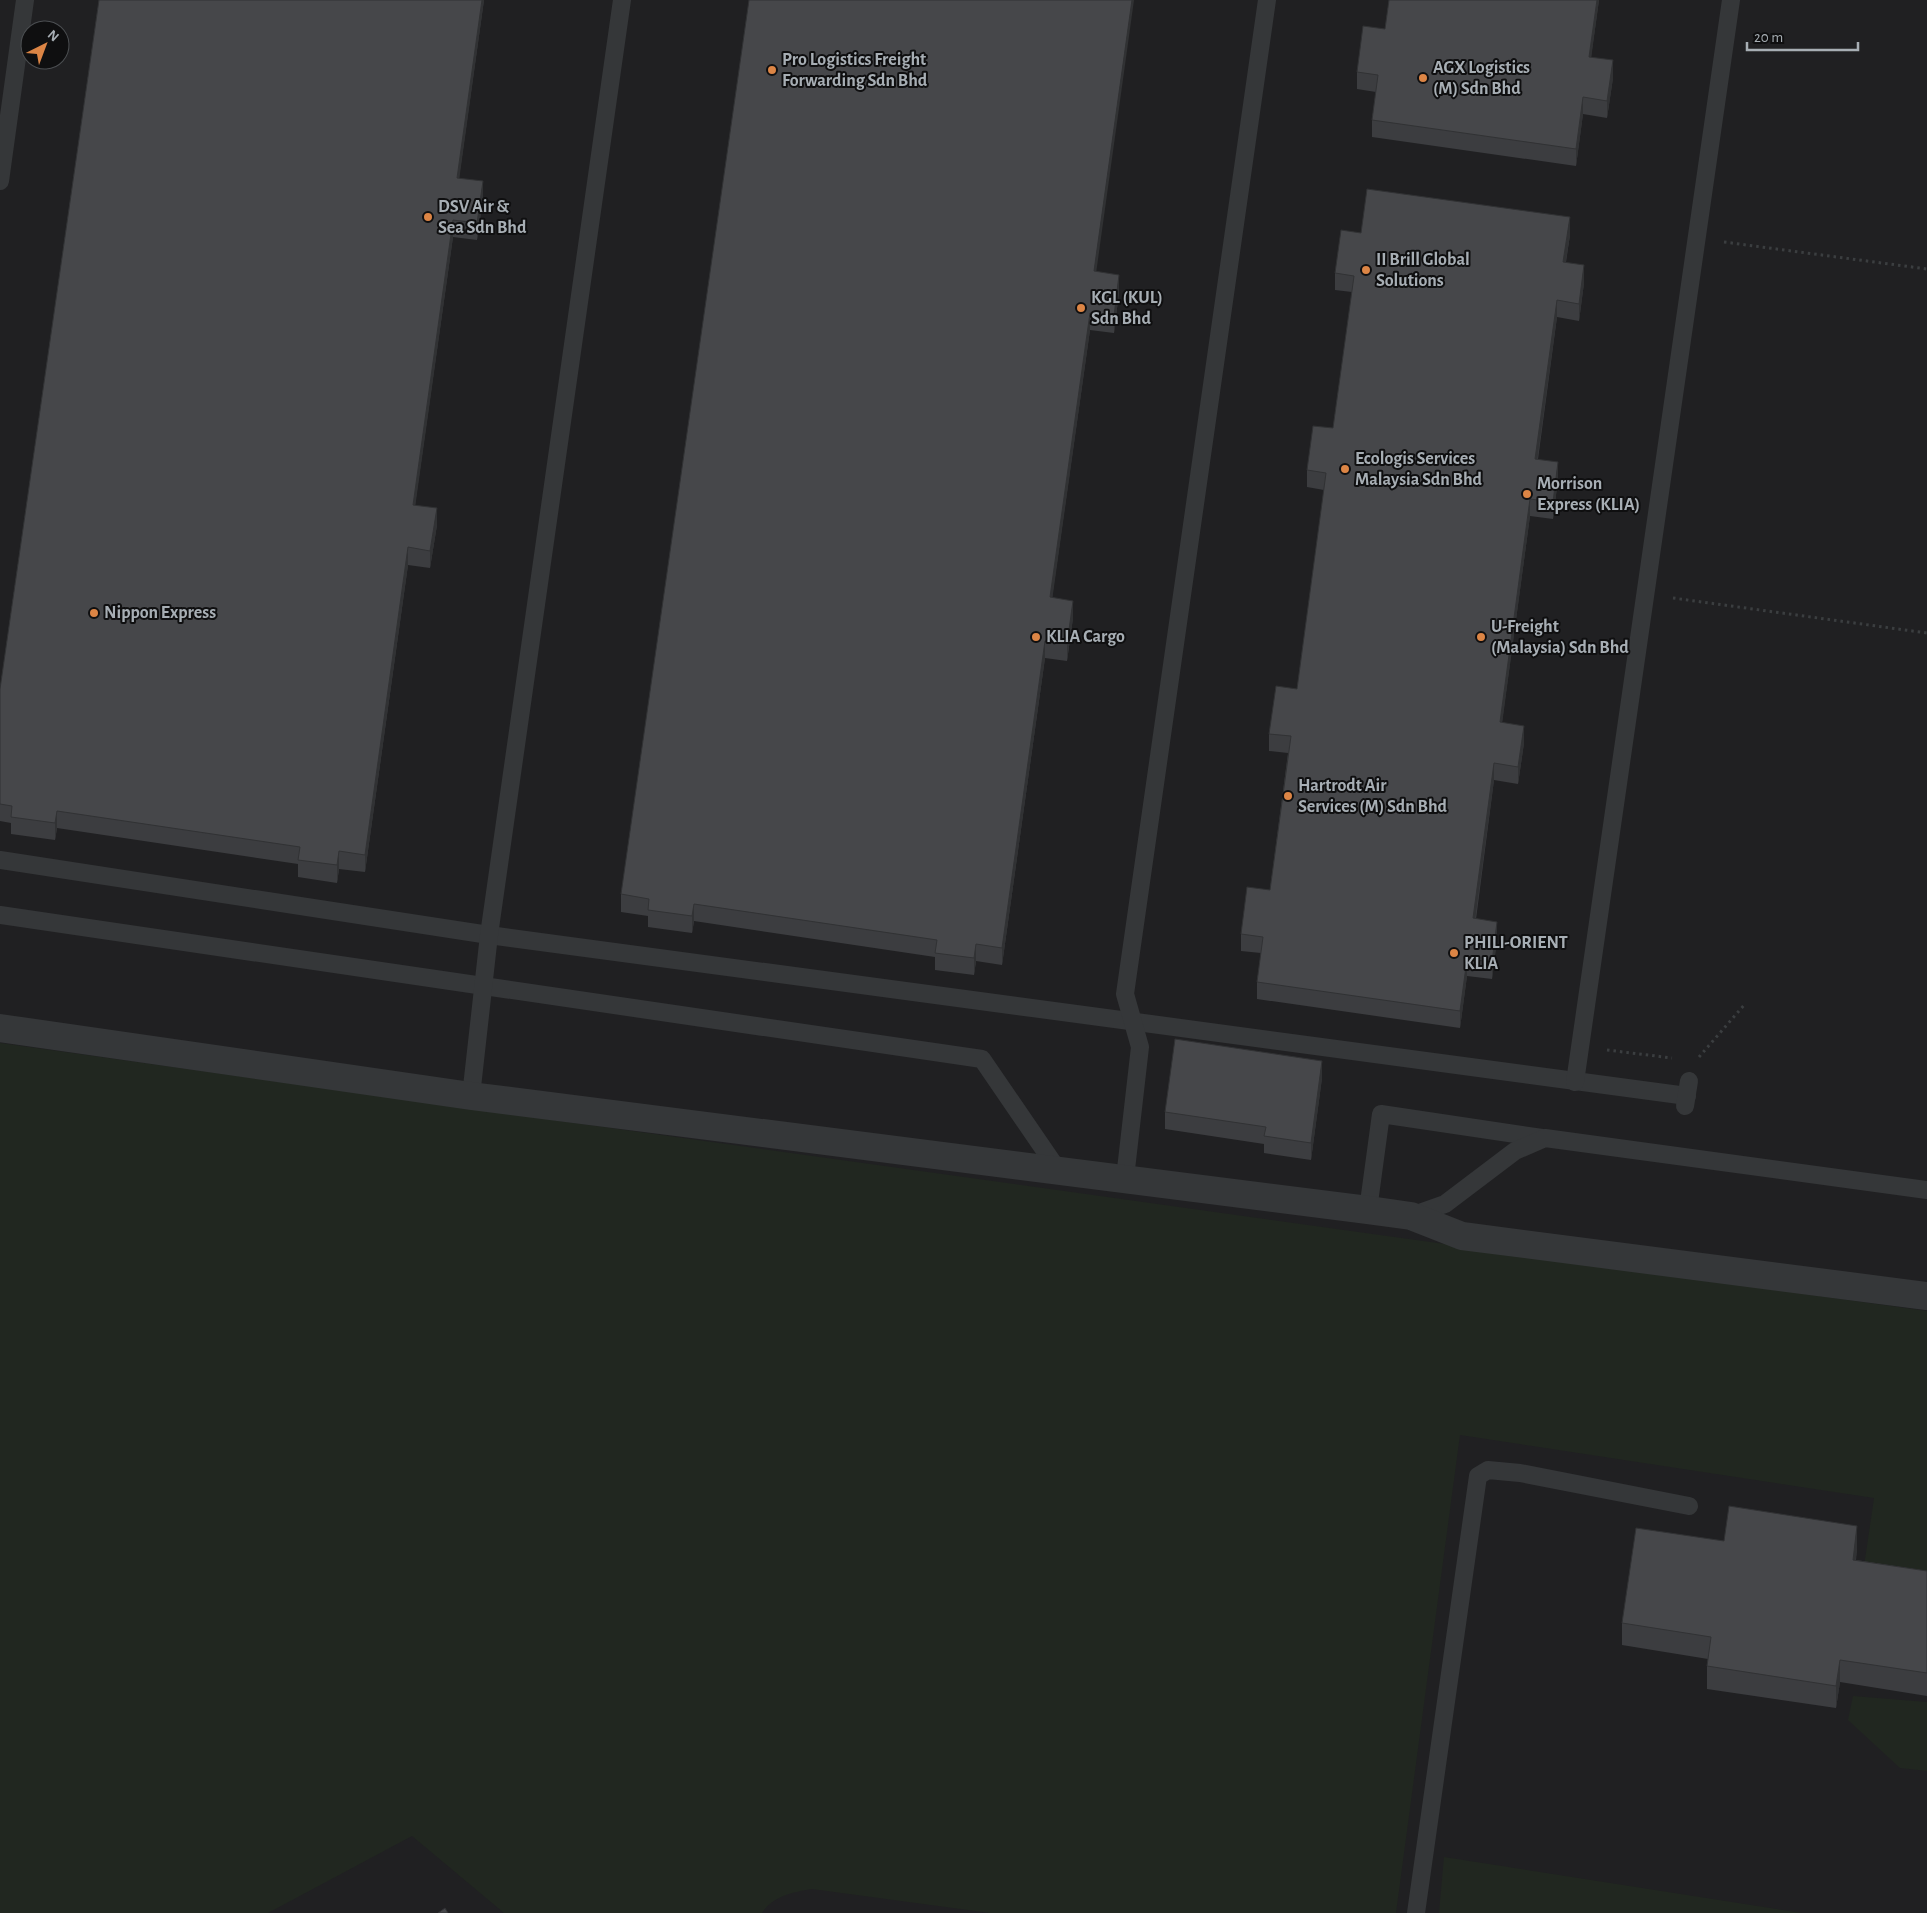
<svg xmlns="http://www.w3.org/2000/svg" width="1927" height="1913" font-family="'Alegreya Sans',sans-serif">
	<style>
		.built { fill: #202022; fill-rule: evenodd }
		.green { fill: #212720 }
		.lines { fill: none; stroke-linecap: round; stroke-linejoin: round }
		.path { stroke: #3b3e40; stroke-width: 3; stroke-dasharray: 2.5 4; stroke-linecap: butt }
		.lane { stroke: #353739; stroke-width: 18 }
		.street { stroke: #353739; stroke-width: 28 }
		.wall { fill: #3c3d40 }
		.shaded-wall { fill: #313234 }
		.building { fill: #46474a; stroke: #313234 }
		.poi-dot { fill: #dc8545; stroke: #0f0f10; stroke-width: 2 }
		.labels { text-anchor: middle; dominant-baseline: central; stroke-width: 4; stroke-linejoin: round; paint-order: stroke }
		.poi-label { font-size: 18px; font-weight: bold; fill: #a7aeb4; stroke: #0f0f10; text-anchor: start }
	</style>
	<rect width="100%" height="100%" fill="#141415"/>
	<path class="built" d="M0,0h1927v1913h-1927zM30,30h30v30h-30z"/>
	<g class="green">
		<path d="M0,1043l1927,268v271l-64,-9 11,-75 -414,-63 -64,478h-406l-178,-24c-19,3 -39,7 -50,24h-258l-92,-77 -144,77h-268z"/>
		<path d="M1853,1696l74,6v69l-27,-3 -52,-48z"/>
		<path d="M1444,1857l358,56h-363z"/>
	</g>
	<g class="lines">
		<g class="path">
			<path d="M1724,242l203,27"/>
			<path d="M1673,598l254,35"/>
			<path d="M1607,1050l65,8"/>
			<path d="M1699,1057l46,-53"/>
		</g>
		<g class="lane">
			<path d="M0,181l25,-181"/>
			<path d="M0,860l489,75 1198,161"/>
			<path d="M0,915l982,144 76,111"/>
			<path d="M1575,1082l156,-1082"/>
			<path d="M471,1096l18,-161 133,-935"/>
			<path d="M1685,1106l4,-25"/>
			<path d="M1125,1178l15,-131 -15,-53 142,-994"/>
			<path d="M1368,1210l13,-96 161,24"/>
			<path d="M1411,1216l34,-12 70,-53 30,-13 382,52"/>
			<path d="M1416,1913l62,-437 10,-6 32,3 169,33"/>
		</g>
		<path class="street" d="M0,1028l471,68 897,114 43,6 51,20 465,60"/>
	</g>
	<g class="wall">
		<path d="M99,0h385l-25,178 24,21 -6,41 -24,-3 -38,268 22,20 -7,43 -22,-3 -43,307 -26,-3 -2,14 -39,-6v-13l-241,-36 -2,12 -44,-6v-11l-11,-2v-132z"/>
		<path d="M1389,0h210l-8,57 22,21 -6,40 -24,-4 -7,52 -204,-29v-17l4,-28 -19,-3v-17l28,-43z"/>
		<path d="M1361,233l209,2 -4,27 18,21 -5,38 -22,-4 -19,142 20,20 -5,40 -23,-3 -28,206 22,21 -6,41 -24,-4 -18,139 21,20 -5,40 -25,-3 -7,52 -203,-29v-17l4,-29 -20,-2v-17l29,-44 18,-137 -19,-2v-17l28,-45 27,-199 -17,-3v-17l26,-42 19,-136 -17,-2v-17z"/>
		<path d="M1096,271l23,21 -5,41 -24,-3 -38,268 21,20 -6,43 -22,-3 -43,307 -26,-4 -2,14 -39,-5v-13l-241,-36 -2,12 -44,-6v-11l-27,-4v-18z"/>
		<path d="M1322,1078l-11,82 -47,-7v-9l-99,-15v-17z"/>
		<path d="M1724,1541l133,7 -1,12 71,11v125l-87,-14 -4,26 -129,-19v-23l1,-7 -86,-14v-22z"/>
	</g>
	<g class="shaded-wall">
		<path d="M482,0h2l-27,195v-17z"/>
		<path d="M1132,0h2l-40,288v-17z"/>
		<path d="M1597,0h2l-10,74v-17z"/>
		<path d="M1613,60v18l-6,40v-17z"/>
		<path d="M1583,97v17l-7,52v-17z"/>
		<path d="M483,181v18l-6,41v-17z"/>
		<path d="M1570,217v18l-7,44v-17z"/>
		<path d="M453,220v17l-40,285v-17z"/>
		<path d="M1584,265v18l-5,38v-17z"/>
		<path d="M1119,275v17l-5,41v-17z"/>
		<path d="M1557,300v17l-22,159v-17z"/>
		<path d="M1090,313v17l-40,285v-18z"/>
		<path d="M1558,462v17l-5,40v-17z"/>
		<path d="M1530,499v17l-30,223v-17z"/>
		<path d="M437,508v17l-7,43v-17z"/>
		<path d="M408,547v18l-43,307v-17z"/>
		<path d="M1073,601v17l-6,43v-17z"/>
		<path d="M1045,641v17l-43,307v-17z"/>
		<path d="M1524,726v17l-6,41v-17z"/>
		<path d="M1494,763v17l-21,155v-17z"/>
		<path d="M57,811v17l-2,12v-17z"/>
		<path d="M339,851v18l-2,14v-18z"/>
		<path d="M694,904v17l-2,12v-17z"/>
		<path d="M1497,922v17l-5,40v-17z"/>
		<path d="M976,944v17l-2,14v-17z"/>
		<path d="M1467,959v17l-7,52v-17z"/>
		<path d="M1322,1061v17l-11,82v-17z"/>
		<path d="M1857,1526v22l-4,34v-22z"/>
		<path d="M1840,1660v22l-4,26v-22z"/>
	</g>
	<g class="building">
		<path d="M99,0h383l-25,178 26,3 -6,42 -24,-3 -40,285 24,3 -7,43 -22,-4 -43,308 -26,-4 -2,14 -39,-5 2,-13 -243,-36 -2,12 -44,-6 1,-11 -12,-2v-115z"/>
		<path d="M749,0h383l-38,271 25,4 -5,41 -24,-3 -40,284 23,4 -6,43 -22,-3 -43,307 -26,-4 -2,14 -39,-5 2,-13 -243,-36 -2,12 -44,-6 1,-11 -28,-5z"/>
		<path d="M1389,0h208l-8,57 24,3 -6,41 -24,-4 -7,52 -204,-29 6,-45 -21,-3 6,-46 22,3z"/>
		<path d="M1367,189l203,28 -7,45 21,3 -5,39 -22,-4 -22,159 23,3 -5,40 -23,-3 -30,223 24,4 -6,41 -24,-4 -21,155 24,4 -5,40 -25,-3 -7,52 -203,-29 6,-45 -22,-3 6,-47 23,3 21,-154 -22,-2 7,-48 21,3 29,-216 -19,-3 6,-44 20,2 21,-152 -19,-3 6,-43 20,3z"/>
		<path d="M1175,1039l147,22 -11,82 -47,-7 2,-9 -101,-15z"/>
		<path d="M1729,1506l128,20 -4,34 74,11v102l-87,-13 -4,26 -129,-20 4,-29 -89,-14 14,-95 88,13z"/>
		<path d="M445,1908l3,5h-10z"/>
	</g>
	<g class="poi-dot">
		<circle cx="772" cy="70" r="5"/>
		<circle cx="1423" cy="78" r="5"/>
		<circle cx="428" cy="217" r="5"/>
		<circle cx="1366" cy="270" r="5"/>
		<circle cx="1081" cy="308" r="5"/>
		<circle cx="1345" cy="469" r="5"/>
		<circle cx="1527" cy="494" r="5"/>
		<circle cx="94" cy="613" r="5"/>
		<circle cx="1036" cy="637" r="5"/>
		<circle cx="1481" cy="637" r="5"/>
		<circle cx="1288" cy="796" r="5"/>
		<circle cx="1454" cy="953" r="5"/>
	</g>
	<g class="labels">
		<g class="poi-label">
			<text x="782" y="60">Pro Logistics Freight<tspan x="782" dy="21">Forwarding Sdn Bhd</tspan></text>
			<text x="1433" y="68">AGX Logistics<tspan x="1433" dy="21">(M) Sdn Bhd</tspan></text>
			<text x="438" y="207">DSV Air &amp;<tspan x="438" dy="21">Sea Sdn Bhd</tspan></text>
			<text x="1376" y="260">II Brill Global<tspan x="1376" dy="21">Solutions</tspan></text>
			<text x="1091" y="298">KGL (KUL)<tspan x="1091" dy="21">Sdn Bhd</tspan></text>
			<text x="1355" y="459">Ecologis Services<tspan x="1355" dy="21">Malaysia Sdn Bhd</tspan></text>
			<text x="1537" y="484">Morrison<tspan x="1537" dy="21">Express (KLIA)</tspan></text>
			<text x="104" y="613">Nippon Express</text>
			<text x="1491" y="627">U-Freight<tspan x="1491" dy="21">(Malaysia) Sdn Bhd</tspan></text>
			<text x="1046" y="637">KLIA Cargo</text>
			<text x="1298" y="786">Hartrodt Air<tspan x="1298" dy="21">Services (M) Sdn Bhd</tspan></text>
			<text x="1464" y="943">PHILI-ORIENT<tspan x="1464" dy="21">KLIA</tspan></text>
		</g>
	</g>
	<g transform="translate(45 45) rotate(42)"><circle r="24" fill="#0f0f10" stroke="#4c4f52"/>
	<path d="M0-4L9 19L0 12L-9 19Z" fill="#dc8545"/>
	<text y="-8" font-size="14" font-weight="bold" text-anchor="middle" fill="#a7aeb4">N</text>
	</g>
	<path d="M1747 42v8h111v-8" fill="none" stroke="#a7aeb4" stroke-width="2.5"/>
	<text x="1754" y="42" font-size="15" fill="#a7aeb4" stroke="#0f0f10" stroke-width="4" paint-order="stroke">20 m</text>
</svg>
